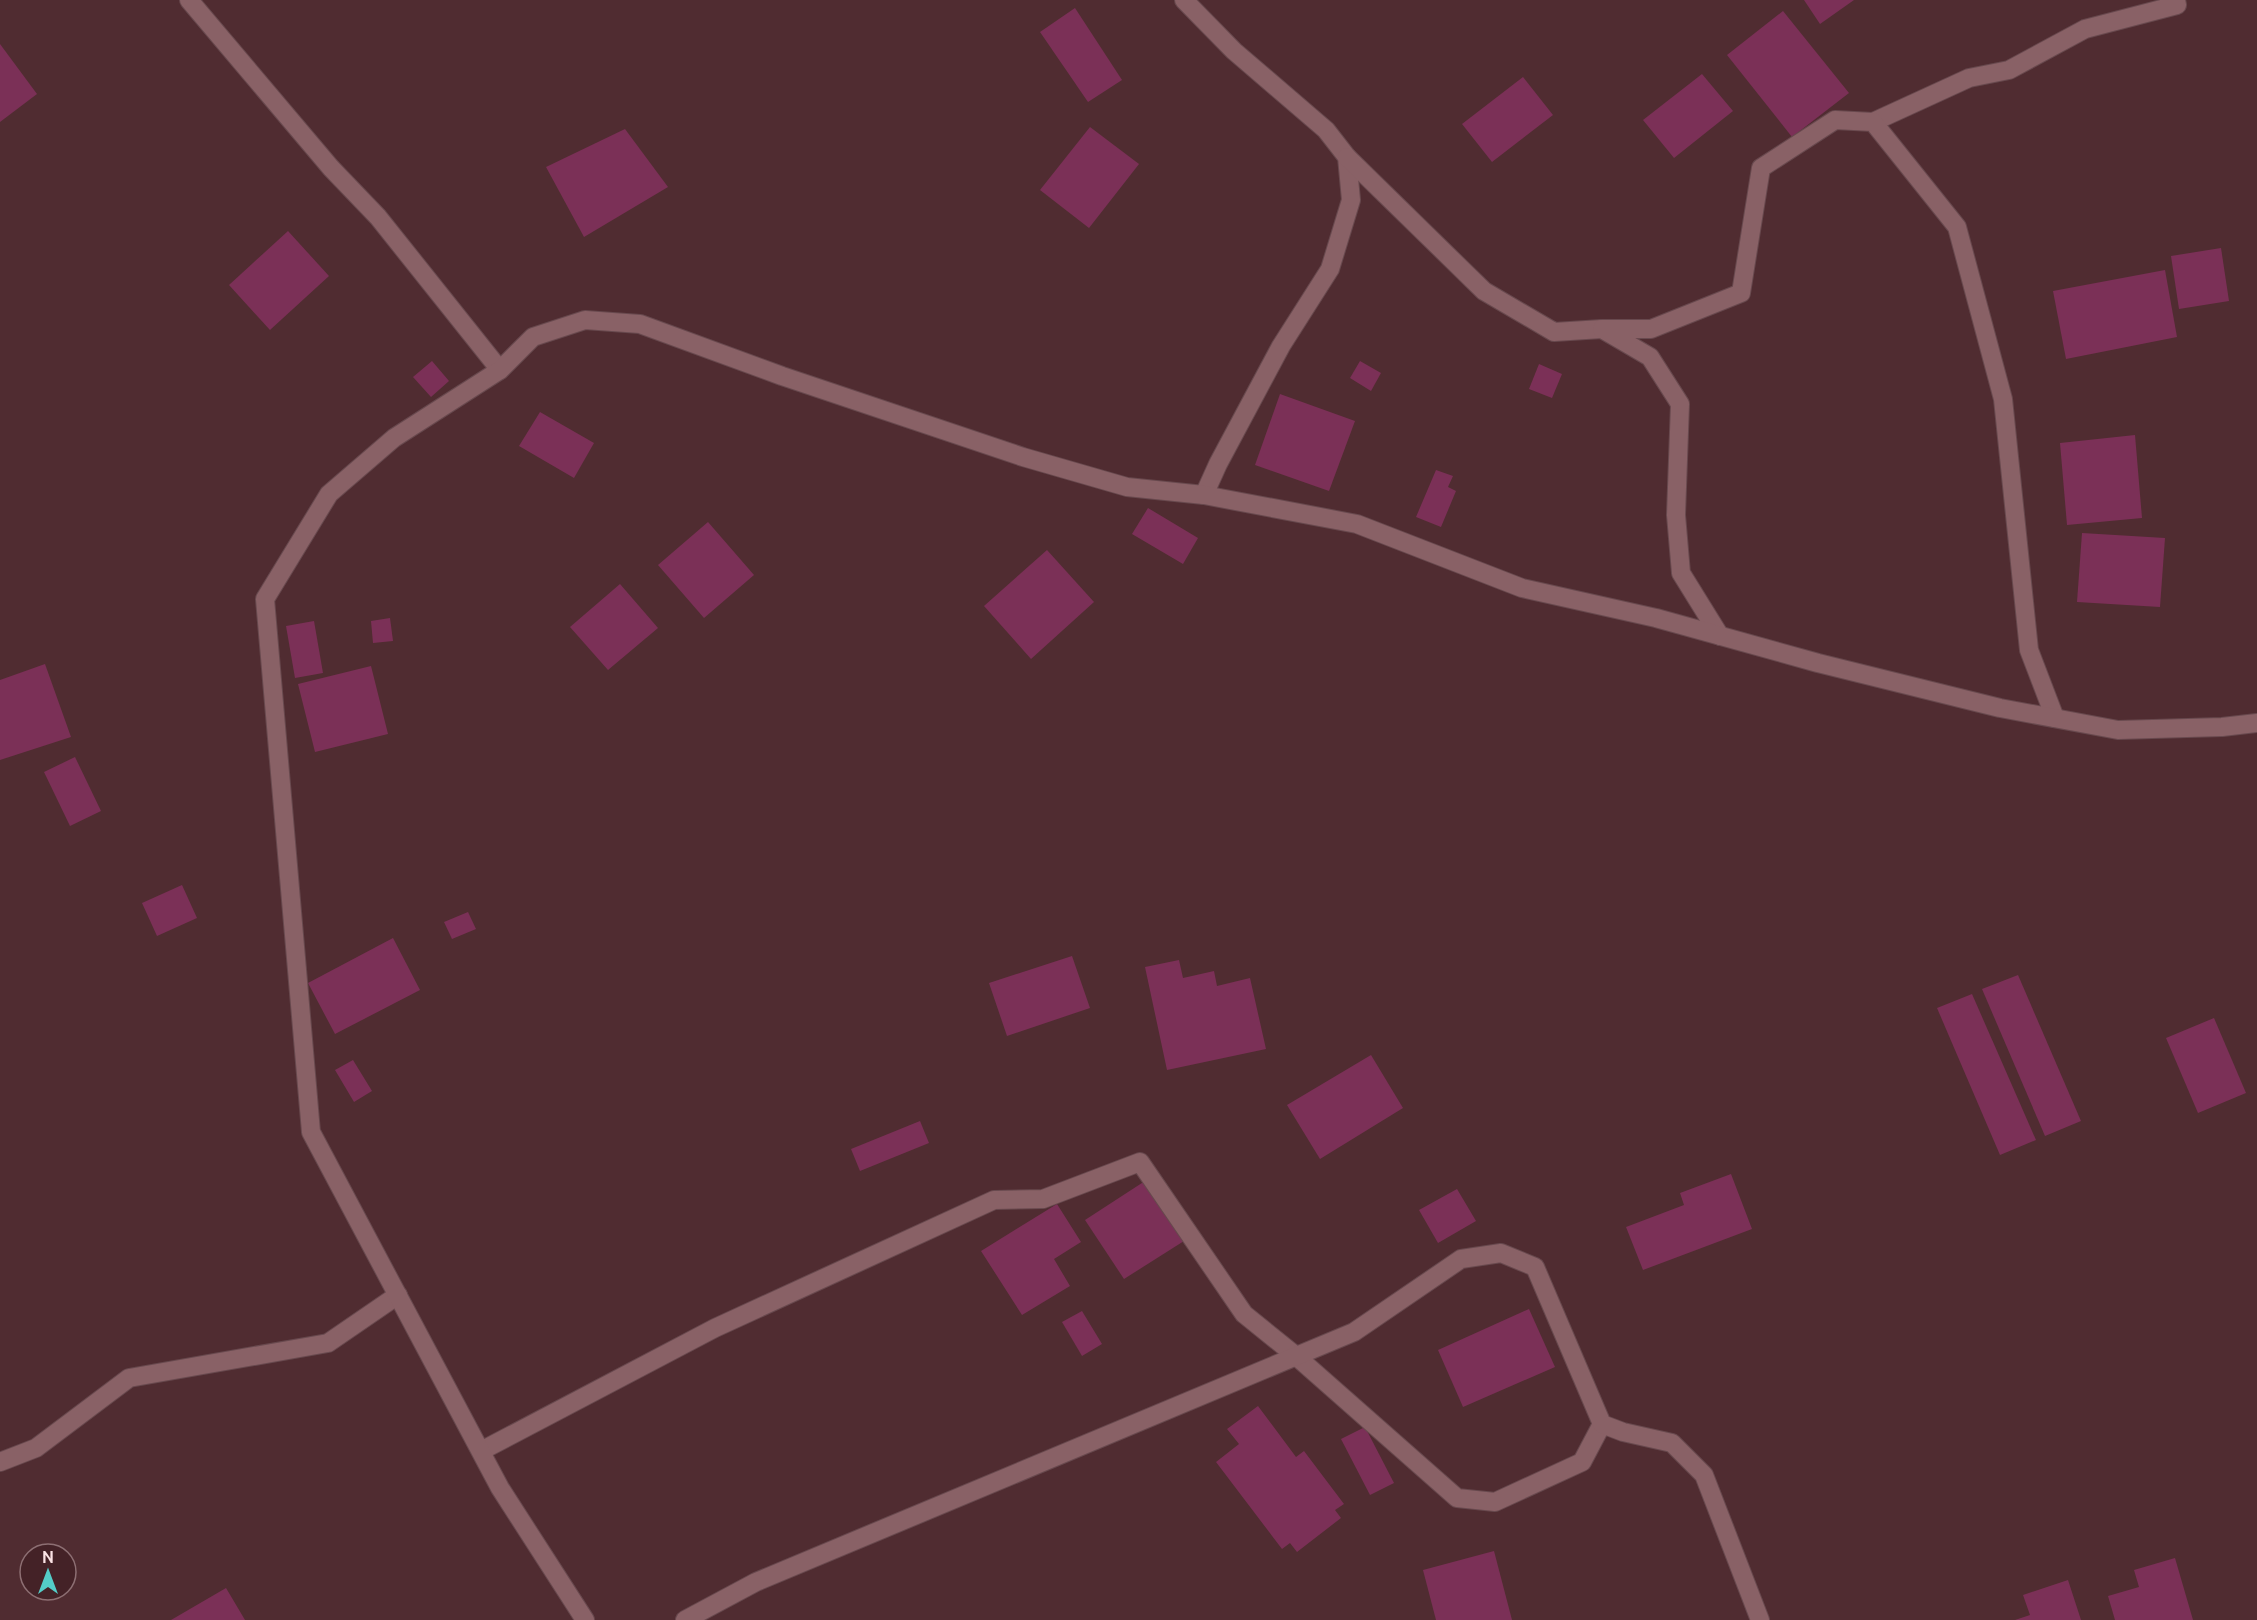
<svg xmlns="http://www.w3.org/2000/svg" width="2257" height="1620" font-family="Ubuntu,sans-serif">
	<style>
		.building { fill: #7b3057 }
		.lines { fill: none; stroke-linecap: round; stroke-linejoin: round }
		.minor-casing { stroke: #68494e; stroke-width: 20 }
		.minor { stroke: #896166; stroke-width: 18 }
	</style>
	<rect width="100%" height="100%" fill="#502c31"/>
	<g class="building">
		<path d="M1804,0h50l-34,24z"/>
		<path d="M1075,8l47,72 -34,22 -48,-70z"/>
		<path d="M1783,11l66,82 -57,44 -65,-82z"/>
		<path d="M0,44l37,50 -37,28z"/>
		<path d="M1702,74l31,37 -59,47 -31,-38z"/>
		<path d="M1523,77l30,38 -61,47 -30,-38z"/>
		<path d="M1090,127l49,37 -50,64 -49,-38z"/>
		<path d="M625,129l43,58 -84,50 -38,-70z"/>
		<path d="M288,231l41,45 -59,54 -41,-45z"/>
		<path d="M2221,248l8,53 -50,8 -8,-53z"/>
		<path d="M2165,270l12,67 -111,22 -13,-68z"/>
		<path d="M432,361l17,20 -18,16 -18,-20z"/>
		<path d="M1360,361l21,12 -10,18 -21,-13z"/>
		<path d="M1539,364l23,10 -10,24 -23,-9z"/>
		<path d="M1280,394l75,27 -26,70 -74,-26z"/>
		<path d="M540,412l54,31 -20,35 -55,-32z"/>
		<path d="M2135,435l7,83 -75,7 -7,-82z"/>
		<path d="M1436,470l17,6 -5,11 8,4 -15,36 -25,-10z"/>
		<path d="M1148,508l50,30 -15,26 -51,-30z"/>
		<path d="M708,522l46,53 -50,43 -46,-53z"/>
		<path d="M2082,533l83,5 -5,69 -83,-5z"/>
		<path d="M1047,550l47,52 -63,57 -47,-53z"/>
		<path d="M620,584l38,44 -50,42 -38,-43z"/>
		<path d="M390,618l3,23 -20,2 -2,-22z"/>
		<path d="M314,621l9,52 -28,5 -9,-52z"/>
		<path d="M45,664l26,73 -71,23v-80z"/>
		<path d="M371,666l17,68 -73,18 -17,-68z"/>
		<path d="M75,757l26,54 -31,15 -26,-54z"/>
		<path d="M182,885l15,33 -40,18 -15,-33z"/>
		<path d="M468,912l8,17 -24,10 -8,-17z"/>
		<path d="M393,938l27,52 -85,44 -27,-51z"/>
		<path d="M1072,956l18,52 -83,28 -18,-53z"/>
		<path d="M1179,960l4,18 31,-7 3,15 33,-8 16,71 -99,21 -22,-103z"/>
		<path d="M2018,975l63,146 -36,15 -63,-147z"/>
		<path d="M1972,994l64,146 -36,15 -63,-147z"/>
		<path d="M2214,1018l32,75 -48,20 -32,-75z"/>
		<path d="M1371,1055l32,53 -83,51 -33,-54z"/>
		<path d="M353,1060l19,31 -18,11 -19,-32z"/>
		<path d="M920,1121l9,22 -69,28 -9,-22z"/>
		<path d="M1731,1174l21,55 -109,41 -17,-43 58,-22 -4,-12z"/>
		<path d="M1145,1181l39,60 -60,38 -39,-59z"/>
		<path d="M1457,1189l19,32 -38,22 -19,-33z"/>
		<path d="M1057,1204l24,38 -27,17 16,27 -48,29 -41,-64z"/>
		<path d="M1529,1309l26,58 -92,40 -25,-57z"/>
		<path d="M1082,1311l20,33 -20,12 -20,-34z"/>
		<path d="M1258,1406l38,51 8,-6 40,53 -9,6 6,8 -44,34 -7,-9 -8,6 -66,-87 23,-18 -12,-15z"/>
		<path d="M1365,1427l29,56 -24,12 -29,-56z"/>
		<path d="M1494,1551l18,69h-76l-13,-50z"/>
		<path d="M2175,1558l18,62h-78l-7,-24 31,-9 -5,-17z"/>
		<path d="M2068,1580l13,40h-66l15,-5 -7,-20z"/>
		<path d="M226,1588l19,32h-74z"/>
	</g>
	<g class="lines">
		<defs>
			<g id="minor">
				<path d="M189,0l142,168 47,49 122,153"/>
				<path d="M1184,0l50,51 92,79 21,27 4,43 -21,69 -49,77 -63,118 -14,31"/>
				<path d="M1873,122l96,-44 40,-8 76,-41 92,-24 -1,-5"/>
				<path d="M1347,157l137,134 70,41 48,-3 48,28 30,47 -4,111 5,58 39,63"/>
				<path d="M1602,329h49l90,-36 20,-125 74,-48 38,2 84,105 46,172 26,251 26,68"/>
				<path d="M481,1451l234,-123 279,-128 49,-1 97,-37 104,152 52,42 161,142 38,4 87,-40 20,-38"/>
				<path d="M0,1462l36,-14 93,-70 199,-35 70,-48"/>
				<path d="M585,1620l-85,-132 -189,-356 -46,-533 64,-105 65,-56 106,-68 33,-33 52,-17 55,4 142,52 241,81 104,30 77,8 153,29 165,64 134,30 162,45 182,45 118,22 104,-3 35,-4"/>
				<path d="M685,1620l71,-38 598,-250 107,-73 40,-6 34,14 67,157 21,8 49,11 32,32 56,145"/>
			</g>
		</defs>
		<use href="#minor" class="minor-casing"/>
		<use href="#minor" class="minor"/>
	</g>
	<g transform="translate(48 1572)"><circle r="28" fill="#442227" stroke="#8d6f73" stroke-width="1.5"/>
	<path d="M0-4.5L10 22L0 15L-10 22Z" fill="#54cdc8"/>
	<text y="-9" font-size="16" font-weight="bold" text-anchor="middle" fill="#fbe3e5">N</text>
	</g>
</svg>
